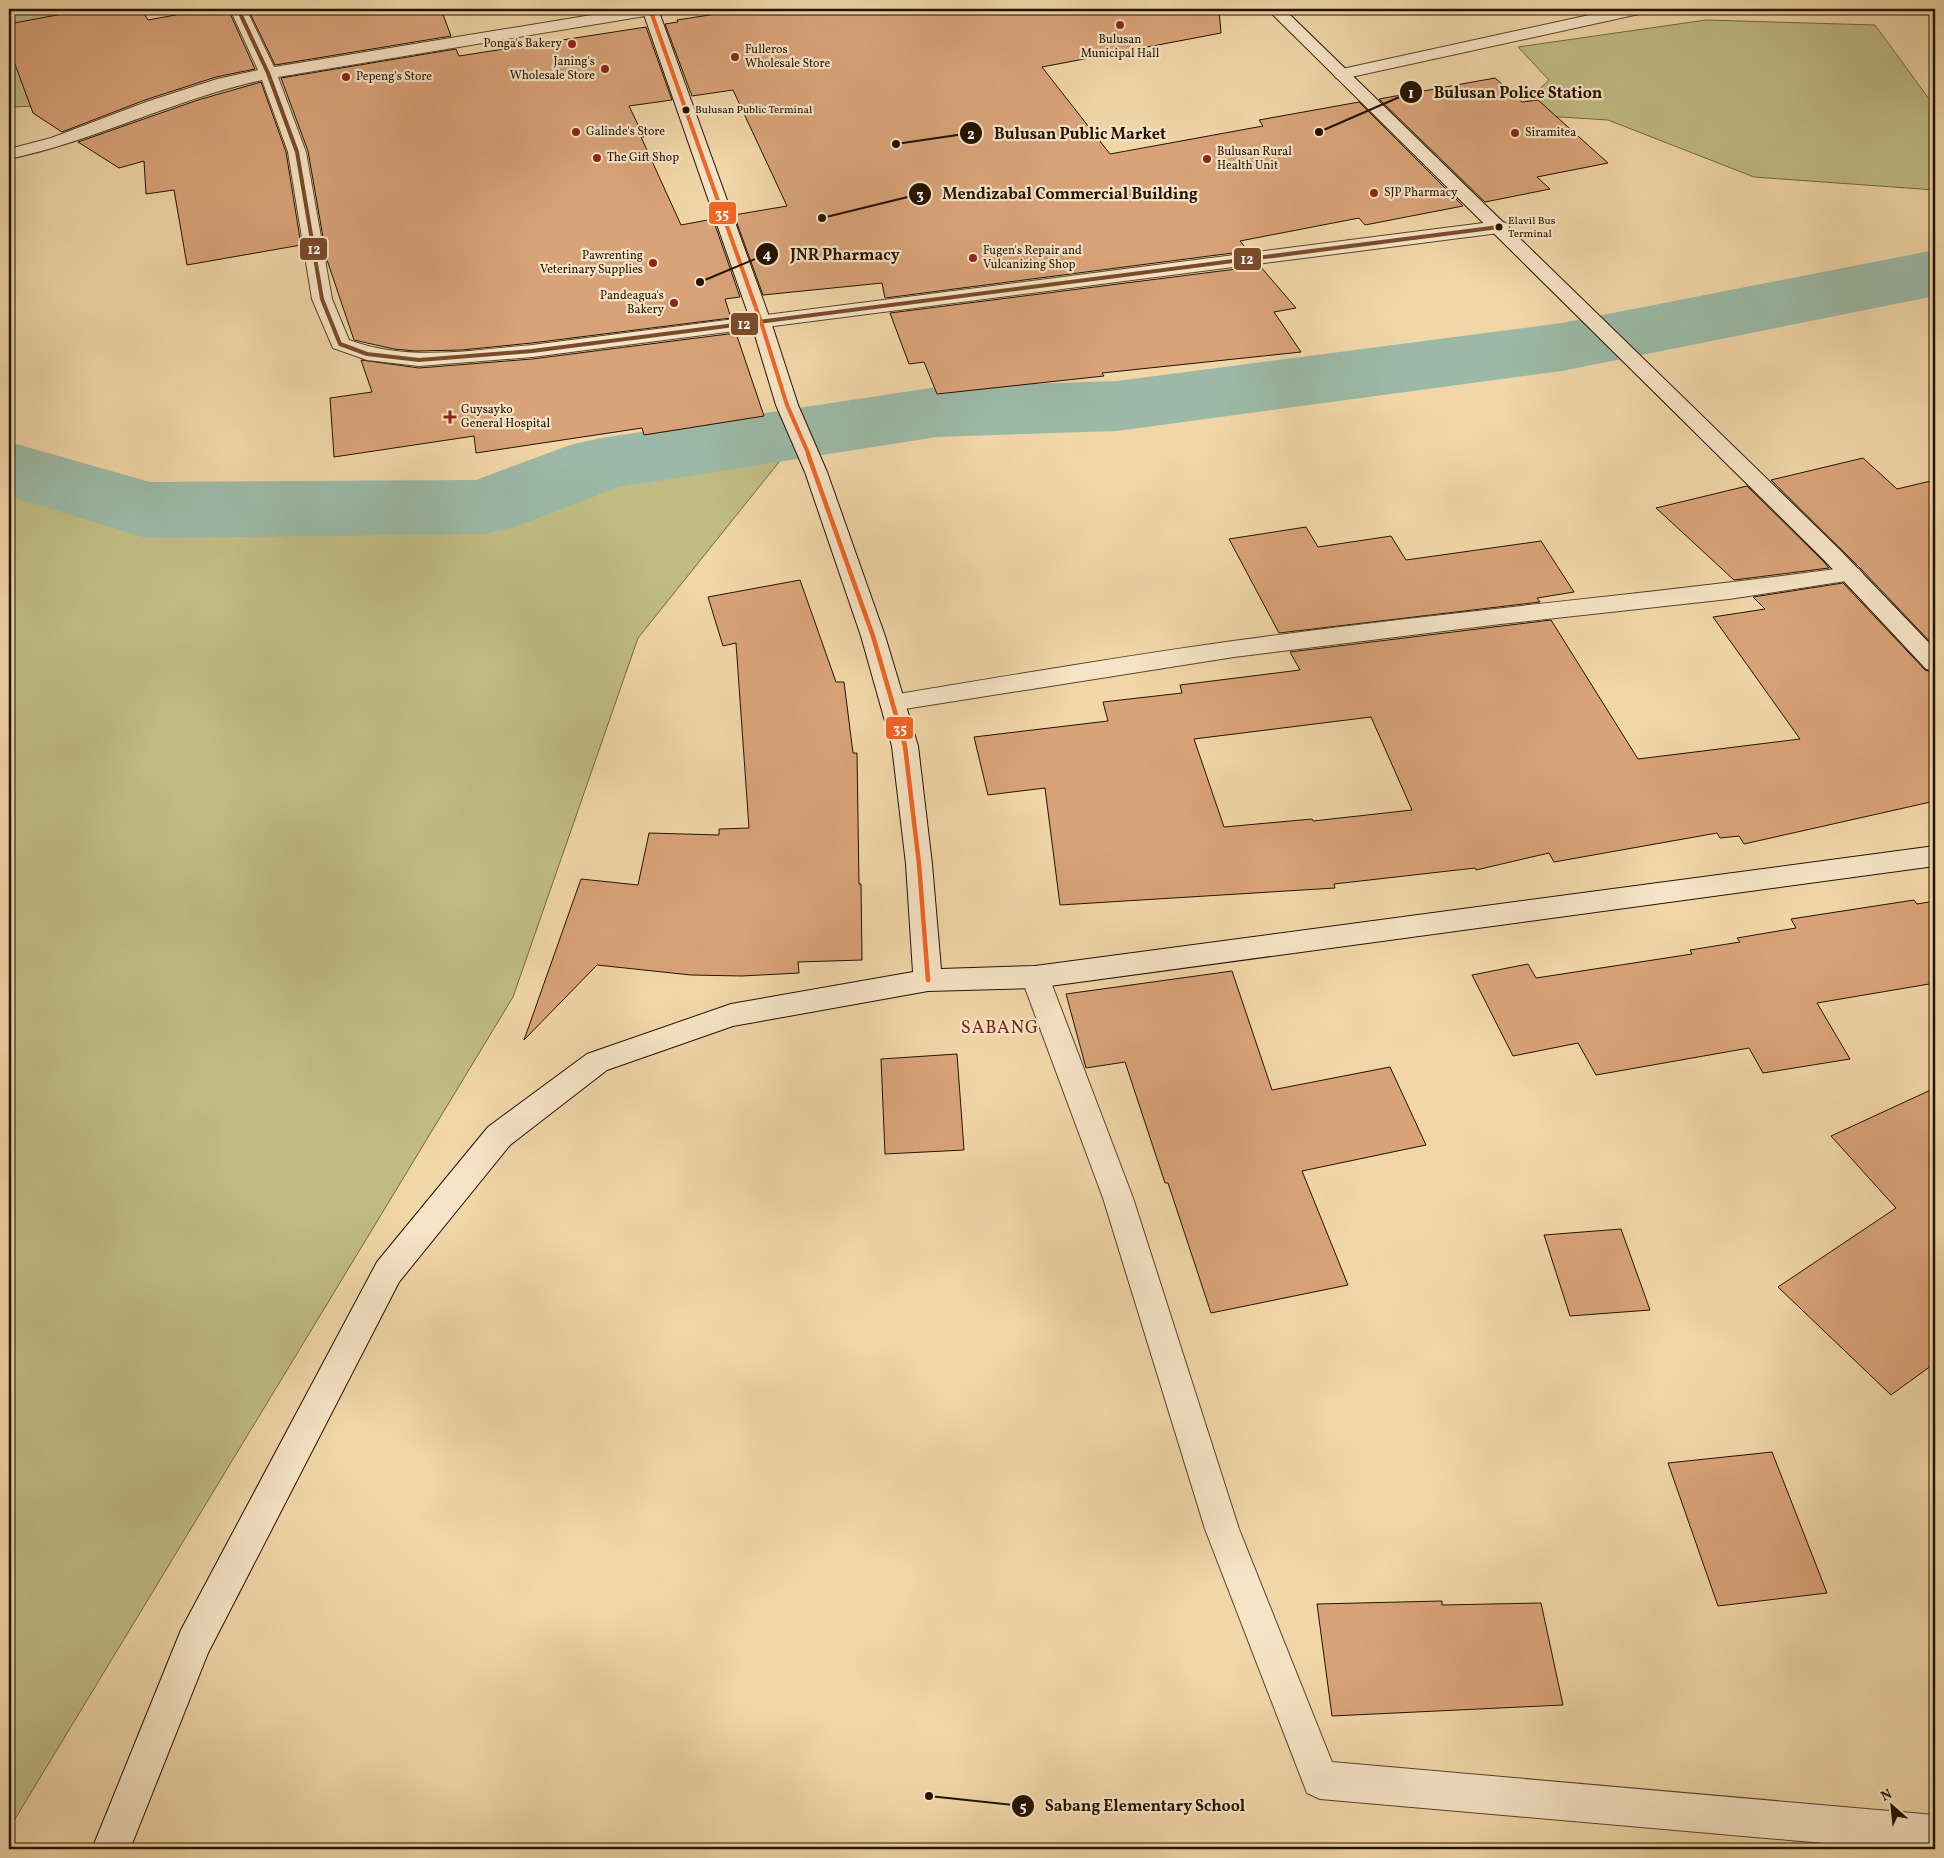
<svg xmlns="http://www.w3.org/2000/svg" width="1944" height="1858" font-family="Vollkorn,serif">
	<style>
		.green { fill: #c0bc84; stroke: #726742 }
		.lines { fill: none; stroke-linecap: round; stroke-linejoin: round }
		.river { fill: #9bb9a6; fill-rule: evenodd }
		.building { fill: #d9a379; stroke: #231200; fill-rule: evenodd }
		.street-casing { stroke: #56432a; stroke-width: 2 }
		.secondary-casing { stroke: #231200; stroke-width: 2 }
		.street { fill: #f6e4c6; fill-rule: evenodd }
		.secondary { fill: #f6e4c6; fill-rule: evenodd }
		.bus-1-casing { stroke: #f6e4c6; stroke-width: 6 }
		.bus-2-far1-casing { stroke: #f6e4c6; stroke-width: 6 }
		.bus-2-casing { stroke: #f6e4c6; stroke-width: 8 }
		.bus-1 { stroke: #7a4b2a; stroke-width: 4 }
		.bus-2-far1 { stroke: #f26522; stroke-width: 4 }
		.bus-2 { stroke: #f26522; stroke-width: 4.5 }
		.poi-dot { fill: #8f2418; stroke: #f6e4c6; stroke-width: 2 }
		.bus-dot { fill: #231200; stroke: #f6e4c6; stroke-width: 2 }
		.labels { text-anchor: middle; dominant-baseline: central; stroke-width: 4.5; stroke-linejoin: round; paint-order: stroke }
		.far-bus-label { font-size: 11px; fill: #231200; stroke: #f6e4c6; text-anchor: start }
		.far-poi-label { font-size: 12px; fill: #231200; stroke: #f6e4c6; text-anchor: start }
		.quarter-label { font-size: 18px; letter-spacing: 1px; fill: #7a1f14; stroke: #f6e4c6 }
		.leader { fill: none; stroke: #231200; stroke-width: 2 }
		.callout-dot { fill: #231200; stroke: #f6e4c6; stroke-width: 2 }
		.mark-label { font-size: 15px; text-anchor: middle; font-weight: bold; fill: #fff }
		.callout-label { font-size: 16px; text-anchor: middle; font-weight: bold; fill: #231200; stroke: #f6e4c6; stroke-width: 4.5; stroke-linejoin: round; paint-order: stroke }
		.line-badge { stroke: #f6e4c6; stroke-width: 2 }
		.badge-label { font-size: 14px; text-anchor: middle; font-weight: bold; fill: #fff }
	</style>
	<rect width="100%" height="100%" fill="#f1d6a8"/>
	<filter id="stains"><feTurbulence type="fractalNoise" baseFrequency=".004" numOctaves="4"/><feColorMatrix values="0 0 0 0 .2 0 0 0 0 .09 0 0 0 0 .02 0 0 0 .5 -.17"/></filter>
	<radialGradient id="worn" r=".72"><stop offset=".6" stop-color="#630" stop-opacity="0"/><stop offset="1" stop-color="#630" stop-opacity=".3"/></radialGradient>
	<g class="green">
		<path d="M9,9h42l-11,97 -31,1z"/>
		<path d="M1706,20l169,5 60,82v83l-181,-13 -146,-57 -95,-6 36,-34 -31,-33z"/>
		<path d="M791,447l-153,191 -125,359 -504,832v-1340l126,32 358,1 118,-48z"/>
	</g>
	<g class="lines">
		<path class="river" d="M1935,250v46l-373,75 -445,60 -180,6 -318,50 -102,39 -31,8 -340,4 -137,-42v-54l141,40 326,-2 94,-35 31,-7 336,-51 180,-6 445,-58z"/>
	</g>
	<g class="building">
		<path d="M89,9h52l7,11 60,-11h20l27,60 -39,8 -71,23 -83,32 -29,-19 -24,-65v-24z"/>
		<path d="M248,9h193l10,27 -176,29z"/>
		<path d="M748,9h471l2,24 -179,34 68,87 153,-28 -4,-6 100,-18 104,104 -98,19 -6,-7 -119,23 8,10 -363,47 -3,-15 -119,12 -29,-80 53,-9 -54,-116 -41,6 -27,-72 13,-2 -1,-2z"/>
		<path d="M646,27l26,73 -43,6 15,31h-3l40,88 32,-6 27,78 -15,2 6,19 -199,25 -70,7 -46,1 -22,-2 -40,-9 -27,-80 -19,-109 -27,-73 175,-29 3,7z"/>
		<path d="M1495,78l27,24 16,-2 70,63 -71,14 13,12 -65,13 -106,-103z"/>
		<path d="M261,82l25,70 15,93 -114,20 -13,-75 -28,4 -2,-33 -25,7 -41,-26 120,-42z"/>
		<path d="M1260,266l36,42 -22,4 27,40 -199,21 2,3 -167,18 -13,-32 -15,2 -19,-51z"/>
		<path d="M736,333l28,83 -120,19 -2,-7 -166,25 -2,-17 -140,21 -4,-59 42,-6 -11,-32 58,8 113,-9z"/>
		<path d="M1863,458l34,31 38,-9v167l-75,-79 -89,-88z"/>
		<path d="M1747,486l76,75 6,7 -95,12 -78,-72z"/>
		<path d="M1306,527l12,20 73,-11 15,24 135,-19 33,51 -37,6 3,4 -261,31 -50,-94z"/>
		<path d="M800,580l36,102h8l9,71h4l2,131h2l1,76 -64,2 1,11 -57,3 -51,-1 -94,-10 -73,75 57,-161 57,6 11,-52 70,2v-6l30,-1 -13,-185 -13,3 -15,-49z"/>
		<path d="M1843,583l82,87 10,3v128l-191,43 -5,-8 -19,2 -3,-5 -163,29 -5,-9 -73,17 -1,-2 -141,16 1,4 -275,17 -15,-117 -57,7 -14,-58 134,-16 -5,-19 79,-9 -2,-8 120,-15 -10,-18 261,-32 87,139 162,-20 -87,-122 52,-8 -12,-12zM1371,717l41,93 -99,11 -1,-2 -88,8 -30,-88z"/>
		<path d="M1914,900l3,4 18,-3v82l-118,20 33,56 -87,14 -14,-25 -153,27 -18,-32 -65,13 -41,-81 56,-11 8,14 156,-24 -2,-4 50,-8 -3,-4 59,-10 -5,-9z"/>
		<path d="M1232,971l40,119 118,-23 36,78 -124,26 46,114 -137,28 -43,-130h-3l-40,-121 -39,6 -20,-74z"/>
		<path d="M957,1054l7,96 -79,4 -4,-95z"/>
		<path d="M1935,1088v275l-44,32 -113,-108 118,-79 -65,-72z"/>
		<path d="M1621,1229l29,81 -80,6 -26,-81z"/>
		<path d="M1772,1452l55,141 -109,13 -50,-143z"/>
		<path d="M1442,1601v4l99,-2 22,102 -231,11 -15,-112z"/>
	</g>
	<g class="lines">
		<defs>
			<g id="street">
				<path d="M230,9h16l28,58 354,-58h37l-2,4 -6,1 -379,63 28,75 26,147 17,41c58,22 122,10 183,5l967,-124 7,2 3,4 -3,4 -7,2 -967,124 -113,9 -52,-6 -34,-12 -21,-49 -24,-147 -26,-72c-87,19 -167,61 -253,79v-10l42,-11 95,-36 71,-23 41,-9z"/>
				<path d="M1617,9h30l-2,4 -6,1 -297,65 -6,-1 -3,-4 3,-4 6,-1z"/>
				<path d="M1851,567l8,2 4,5 -4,5 -130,20 -228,25 -267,33 -342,54 -9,-2 -3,-6 3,-6 9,-2c114,-19 227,-38 341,-54 206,-29 412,-46 618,-74z"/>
				<path d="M1035,966l10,3 4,8 84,221 106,331 93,233 603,53v34h-44l-571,-50 -13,-6 -102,-264 -102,-331 -82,-221 4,-8z"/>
			</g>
			<g id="secondary">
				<path d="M642,9h16l113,313 27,83 29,67 58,164 33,110 14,118 9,105 94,-3 900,-120v20l-900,122 -107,3 -195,35 -126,44 -97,75 -111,137 -191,371 -78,196h-38l89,-219 196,-368 111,-135 99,-73 144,-50 182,-32 -7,-108 -14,-118 -31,-110 -56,-164 -29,-67 -25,-83z"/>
				<path d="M1267,9h17l556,541 95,99v22l-9,-2 -102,-109z"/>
			</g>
		</defs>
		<use href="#street" class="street-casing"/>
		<use href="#secondary" class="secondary-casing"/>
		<use href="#street" class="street"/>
		<use href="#secondary" class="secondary"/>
		<defs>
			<path id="bus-1" d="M238,9l30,64 29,79 25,147 18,45 27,10 52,6 113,-9 967,-124"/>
			<path id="bus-2-far1" d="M650,9l111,313 26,83 22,50"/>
			<path id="bus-2" d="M808,454l65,182 32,110 14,118 9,116"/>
		</defs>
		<use href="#bus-1" class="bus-1-casing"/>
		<use href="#bus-2-far1" class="bus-2-far1-casing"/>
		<use href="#bus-2" class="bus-2-casing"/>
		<use href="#bus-1" class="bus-1"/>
		<use href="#bus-2-far1" class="bus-2-far1"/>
		<use href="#bus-2" class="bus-2"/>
	</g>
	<g class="poi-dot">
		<circle cx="1120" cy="25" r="5"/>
		<circle cx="572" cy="44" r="5"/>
		<circle cx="735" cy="57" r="5"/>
		<circle cx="605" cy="69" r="5"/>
		<circle cx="346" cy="77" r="5"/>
		<circle cx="576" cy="132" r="5"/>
		<circle cx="1515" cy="133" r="5"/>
		<circle cx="597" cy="158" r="5"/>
		<circle cx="1207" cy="159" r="5"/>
		<circle cx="1374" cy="193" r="5"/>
		<circle cx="973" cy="258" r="5"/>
		<circle cx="653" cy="263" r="5"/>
		<circle cx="674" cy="303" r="5"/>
		<path d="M447.5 409.5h5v5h5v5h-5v5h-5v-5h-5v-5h5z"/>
	</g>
	<g class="bus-dot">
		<circle cx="686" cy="110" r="4.5"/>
		<circle cx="1499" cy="227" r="4.5"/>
	</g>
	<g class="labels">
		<g class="far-bus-label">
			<text x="695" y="110">Bulusan Public Terminal</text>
			<text x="1508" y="221">Elavil Bus<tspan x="1508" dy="13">Terminal</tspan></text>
		</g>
		<g class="far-poi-label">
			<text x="1120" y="40" text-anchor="middle">Bulusan<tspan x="1120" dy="14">Municipal Hall</tspan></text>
			<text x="562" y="44" text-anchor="end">Ponga's Bakery</text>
			<text x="745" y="50">Fulleros<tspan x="745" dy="14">Wholesale Store</tspan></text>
			<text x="595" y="62" text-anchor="end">Janing's<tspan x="595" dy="14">Wholesale Store</tspan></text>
			<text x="356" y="77">Pepeng's Store</text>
			<text x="586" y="132">Galinde's Store</text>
			<text x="1525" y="133">Siramitea</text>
			<text x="1217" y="152">Bulusan Rural<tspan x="1217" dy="14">Health Unit</tspan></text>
			<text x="607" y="158">The Gift Shop</text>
			<text x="1384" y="193">SJP Pharmacy</text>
			<text x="983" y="251">Fugen's Repair and<tspan x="983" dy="14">Vulcanizing Shop</tspan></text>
			<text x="643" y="256" text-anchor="end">Pawrenting<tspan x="643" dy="14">Veterinary Supplies</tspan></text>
			<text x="664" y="296" text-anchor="end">Pandeagua's<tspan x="664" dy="14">Bakery</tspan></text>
			<text x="461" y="410">Guysayko<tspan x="461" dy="14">General Hospital</tspan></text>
		</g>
		<g class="quarter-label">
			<text x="1000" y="1028">SABANG</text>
		</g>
	</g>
	<path class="leader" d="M1319 132L1411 92M896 144L971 133M822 218L920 194M700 282L767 254M929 1796L1023 1806"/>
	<g class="callout-dot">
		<circle cx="1319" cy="132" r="5"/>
		<circle cx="896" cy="144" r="5"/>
		<circle cx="822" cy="218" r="5"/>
		<circle cx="700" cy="282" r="5"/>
		<circle cx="929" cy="1796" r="5"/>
		<circle cx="1411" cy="92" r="12"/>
		<circle cx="971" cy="133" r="12"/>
		<circle cx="920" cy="194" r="12"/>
		<circle cx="767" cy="254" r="12"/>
		<circle cx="1023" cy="1806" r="12"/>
	</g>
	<g class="mark-label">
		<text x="1411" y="98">1</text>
		<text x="971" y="139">2</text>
		<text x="920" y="199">3</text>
		<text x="767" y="259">4</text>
		<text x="1023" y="1811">5</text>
	</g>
	<g class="callout-label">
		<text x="1518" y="98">Bulusan Police Station</text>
		<text x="1080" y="139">Bulusan Public Market</text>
		<text x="1070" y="199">Mendizabal Commercial Building</text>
		<text x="845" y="260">JNR Pharmacy</text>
		<text x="1145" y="1811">Sabang Elementary School</text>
	</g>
	<g class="line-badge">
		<rect x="708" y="201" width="29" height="24" rx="5" fill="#f26522"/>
		<rect x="299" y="237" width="29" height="24" rx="5" fill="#7a4b2a"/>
		<rect x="1233" y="247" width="29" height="24" rx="5" fill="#7a4b2a"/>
		<rect x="730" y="312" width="29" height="24" rx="5" fill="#7a4b2a"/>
		<rect x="885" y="716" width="29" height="24" rx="5" fill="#f26522"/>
	</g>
	<g class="badge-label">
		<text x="722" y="218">35</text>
		<text x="314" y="254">12</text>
		<text x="1247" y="264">12</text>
		<text x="744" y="329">12</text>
		<text x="900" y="733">35</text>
	</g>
	<rect width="1944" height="1858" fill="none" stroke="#f1d6a8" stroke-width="30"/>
	<rect x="10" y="10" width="1924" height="1838" fill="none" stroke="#231200" stroke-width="2.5"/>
	<rect x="15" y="15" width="1914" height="1828" fill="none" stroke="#231200"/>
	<g transform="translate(1892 1806) rotate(333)" stroke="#f6e4c6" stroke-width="4" paint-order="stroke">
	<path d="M0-4L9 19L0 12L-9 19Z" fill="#231200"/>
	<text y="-8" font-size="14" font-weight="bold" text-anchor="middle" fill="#231200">N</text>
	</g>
	<rect width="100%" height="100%" filter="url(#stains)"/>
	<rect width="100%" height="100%" fill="url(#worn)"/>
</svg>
